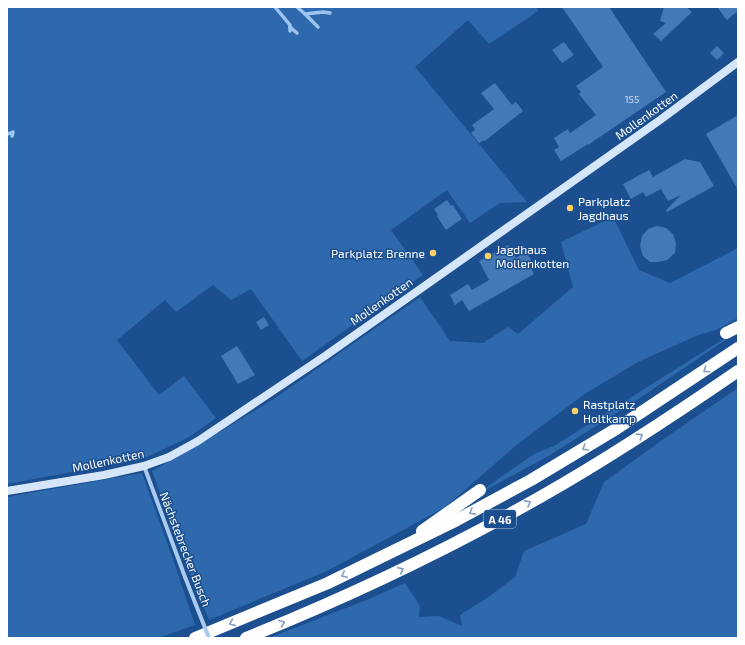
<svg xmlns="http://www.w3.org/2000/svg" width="745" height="645" font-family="'Exo 2',sans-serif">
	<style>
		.green { fill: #2e69ad }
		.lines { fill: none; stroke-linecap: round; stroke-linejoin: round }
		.stream { stroke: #9cc4f0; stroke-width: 3.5 }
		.building { fill: #4478b7 }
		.minor { stroke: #a9c9ee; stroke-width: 4 }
		.secondary { stroke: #d6e6fa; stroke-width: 8 }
		.motorway { stroke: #fff; stroke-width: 12 }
		.minor-bridge { stroke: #a9c9ee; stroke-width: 4 }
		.oneway { stroke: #829ec1 }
		.poi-dot { fill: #ffd166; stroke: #1b4f8f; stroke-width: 1.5 }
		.labels { text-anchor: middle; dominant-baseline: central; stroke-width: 3; stroke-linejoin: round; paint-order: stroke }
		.number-label { font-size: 10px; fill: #d0dded }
		.shield { fill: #1b4f8f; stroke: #bbcadd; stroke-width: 1 }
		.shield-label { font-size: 11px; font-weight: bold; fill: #fff }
		.street-label { font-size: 12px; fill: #fff; stroke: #1b4f8f }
		.poi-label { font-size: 12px; fill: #fff; stroke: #1b4f8f; text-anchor: start }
	</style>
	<rect width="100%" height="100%" fill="#1b4f8f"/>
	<g class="green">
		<path d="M7,7h530l1,4 -49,33 -21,-24 -53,47 112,135 -27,1 -30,20 -23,-33 -56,40 32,45 -121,86 -51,-72 -20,11 -18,-15 -37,27 -11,-12 -48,40 42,55 25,-19 32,42 -27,19 -46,22 -136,25z"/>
		<path d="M613,217l26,53 31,13 68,-35v70l-20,11 -22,7 -58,26 -52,31 -67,50 -75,65 -117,63 -118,49 -24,-58 -33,-91 58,-33 65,-40 145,-101 30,44 33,2 25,-16 10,7 55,-47 -12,-45z"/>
		<path d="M730,337l-99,67 -81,51 -66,36 4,-5 46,-32 20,-8 171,-108z"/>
		<path d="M738,388v250h-469l100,-39 36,-16 15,23 -1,11 20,-1 23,10 -2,-11 27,-17 28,-21 9,-26 62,-27 18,-42 61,-44z"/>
		<path d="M142,473l32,89 21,63 -37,13h-151v-141z"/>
	</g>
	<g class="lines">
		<g class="stream">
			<path d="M275,7l15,18v6"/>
			<path d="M297,7l8,7 13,13"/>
			<path d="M305,14l18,-2 7,1"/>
			<path d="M290,27l7,6"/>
			<path d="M7,133l1,1 5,-2 -1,4"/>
		</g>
	</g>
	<g class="building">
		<path d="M562,7h47l57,85 -78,53v-1l-27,17 -7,-11 5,-3 -5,-9 14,-9 2,4 26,-18 -17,-21 2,-2 -5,-6 27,-19z"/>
		<path d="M664,7h22l6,5 -31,29 -8,-7 13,-11 -6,-2z"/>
		<path d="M717,7h21v4l-11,9z"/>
		<path d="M564,42l10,13 -12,8 -10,-13z"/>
		<path d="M717,46l7,7 -7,7 -7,-7z"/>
		<path d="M495,83l17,22 4,-3 7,9 -38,30 -1,-1 -5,3 -8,-10 4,-3 -3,-5 22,-16 -13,-16z"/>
		<path d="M738,115v75l-32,-56z"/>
		<path d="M685,159l15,3 14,24 -47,26 -1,-2 15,-15 -13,6 -7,-12 -15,8 -3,-5 -12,7 -8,-15 26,-14 4,7z"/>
		<path d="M447,200l4,6 2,-1 9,14 -16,11 -9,-14 1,-1 -4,-6z"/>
		<path d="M657,226l9,2 7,6 3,9 -1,10 -8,7 -9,2h-8l-7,-6 -3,-10 2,-10 6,-7z"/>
		<path d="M508,245l8,13 10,-7 5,9 -3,2 6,12 -65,37 -7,-11 -7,5 -5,-10 18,-11 4,6 17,-10 -10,-19z"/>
		<path d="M264,317l5,8 -8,5 -5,-8z"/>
		<path d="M237,346l18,29 -17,9 -17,-28z"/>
	</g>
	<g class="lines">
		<path class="minor" d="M144,466l41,111"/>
		<path class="secondary" d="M7,491l97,-16 40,-9 25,-9 29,-16 127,-85 91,-64 244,-172 78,-58"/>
		<g class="motorway">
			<path d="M726,333l12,-6"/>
			<path d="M422,531l58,-41"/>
			<path d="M195,638l133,-55 129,-63 74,-40 85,-51 122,-81"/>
			<path d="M246,638c102,-41 201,-88 296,-142 67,-38 132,-81 196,-125"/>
		</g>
		<path class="minor-bridge" d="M185,577l24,61"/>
	</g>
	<defs><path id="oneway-chevron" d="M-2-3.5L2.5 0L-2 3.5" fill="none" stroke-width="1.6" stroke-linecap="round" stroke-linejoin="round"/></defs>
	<g class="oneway">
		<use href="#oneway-chevron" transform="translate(706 370) rotate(146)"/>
		<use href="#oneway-chevron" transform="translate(640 436) rotate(-33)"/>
		<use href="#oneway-chevron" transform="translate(585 448) rotate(149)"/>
		<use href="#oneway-chevron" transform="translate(528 503) rotate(-29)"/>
		<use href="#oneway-chevron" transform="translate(472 512) rotate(151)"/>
		<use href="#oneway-chevron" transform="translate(401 570) rotate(-25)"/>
		<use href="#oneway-chevron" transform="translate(344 575) rotate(155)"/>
		<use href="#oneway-chevron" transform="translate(232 623) rotate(158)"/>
		<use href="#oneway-chevron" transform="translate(282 623) rotate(-23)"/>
	</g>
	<g class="poi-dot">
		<circle cx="570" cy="208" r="4"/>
		<circle cx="433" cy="253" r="4"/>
		<circle cx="488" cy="256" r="4"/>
		<circle cx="575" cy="411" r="4"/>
	</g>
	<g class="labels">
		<g class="number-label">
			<text x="632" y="99">155</text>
		</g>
		<rect class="shield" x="484" y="510" width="32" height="18" rx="3"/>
		<g class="shield-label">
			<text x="500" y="519">A 46</text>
		</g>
		<g class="street-label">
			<text transform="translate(646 115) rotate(-36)">Mollenkotten</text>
			<text transform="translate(381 301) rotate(-35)">Mollenkotten</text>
			<text transform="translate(108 460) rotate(-12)">Mollenkotten</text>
			<text transform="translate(186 549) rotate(69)">Nächstebrecker Busch</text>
		</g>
		<g class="poi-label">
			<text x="578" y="201">Parkplatz<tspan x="578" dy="14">Jagdhaus</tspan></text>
			<text x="496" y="249">Jagdhaus<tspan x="496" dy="14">Mollenkotten</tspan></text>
			<text x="425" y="253" text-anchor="end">Parkplatz Brenne</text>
			<text x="583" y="404">Rastplatz<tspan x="583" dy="14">Holtkamp</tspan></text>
		</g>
	</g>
	<rect width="745" height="645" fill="none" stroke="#ffffff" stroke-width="16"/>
</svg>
